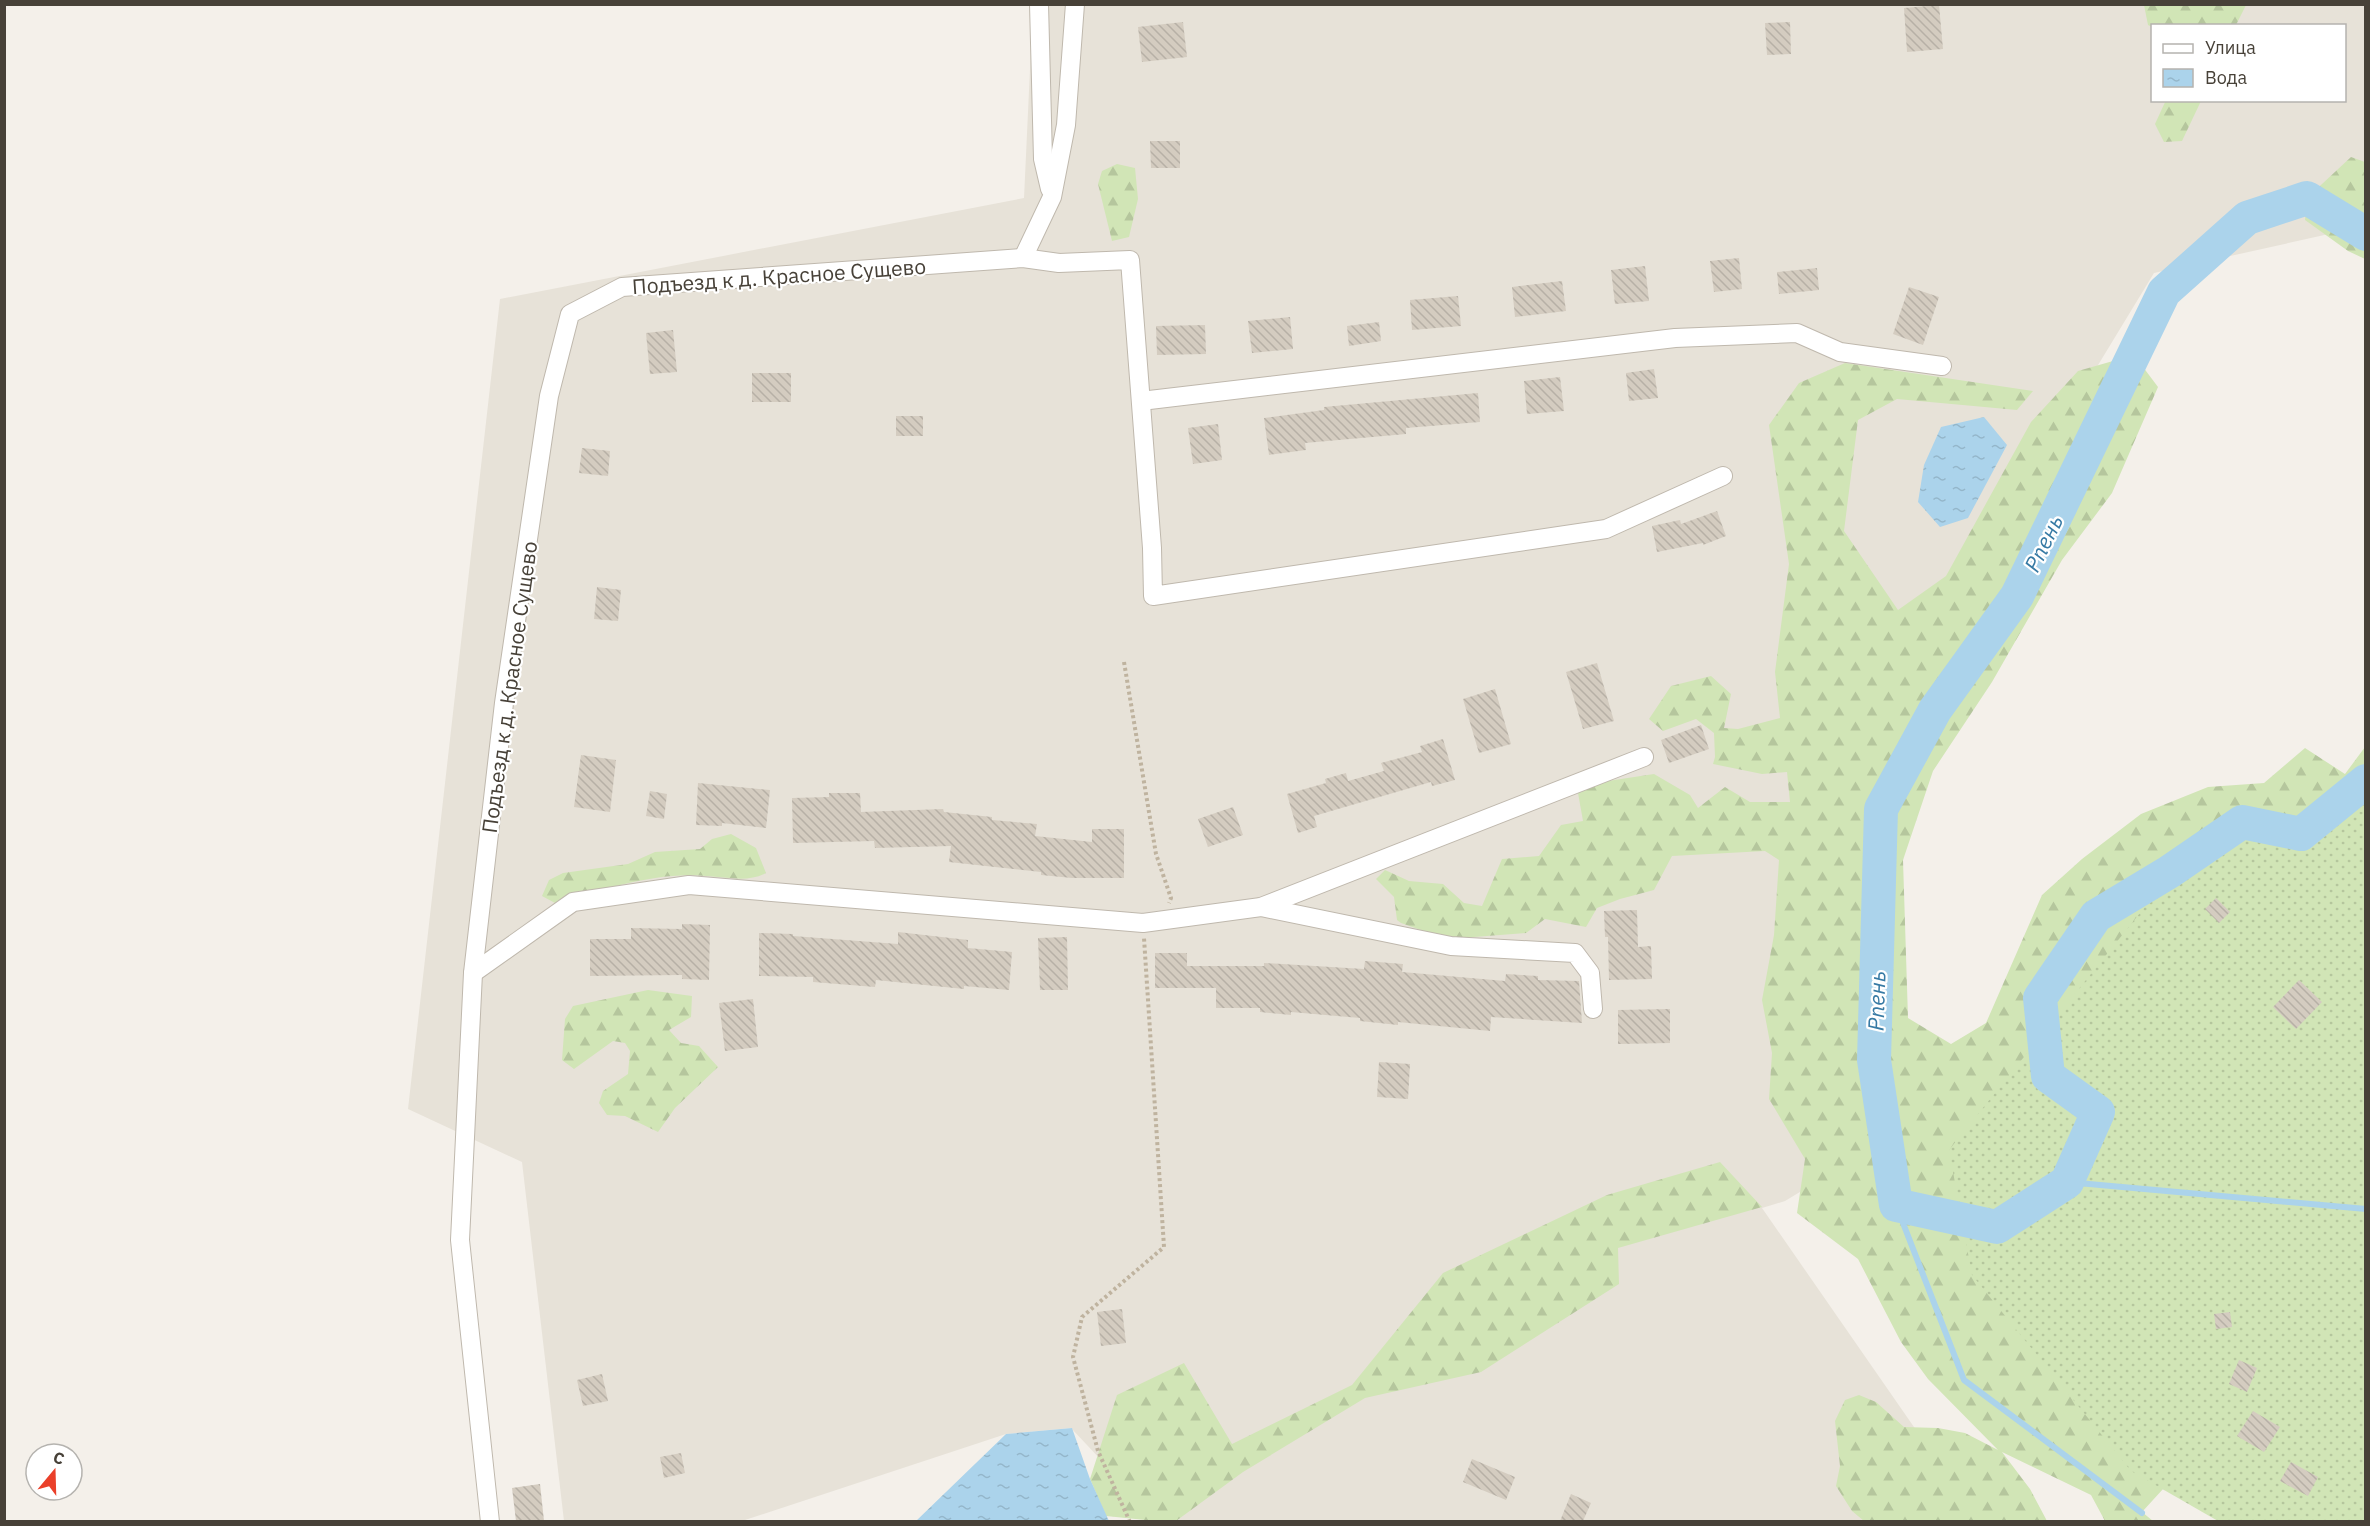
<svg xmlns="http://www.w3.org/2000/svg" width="2370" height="1526" font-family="'IBM Plex Sans',sans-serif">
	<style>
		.residential { fill: #e7e2d8; fill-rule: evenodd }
		.forest { fill: url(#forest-firs) }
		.garden { fill: url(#garden-dots) }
		.water { fill: url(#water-ripples) }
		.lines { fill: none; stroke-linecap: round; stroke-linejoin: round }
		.stream { stroke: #abd3eb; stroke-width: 6 }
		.river { stroke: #abd3eb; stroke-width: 34 }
		.building { fill: url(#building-back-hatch) }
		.street-casing { stroke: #bfb8ad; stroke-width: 20 }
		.path { stroke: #bfb39f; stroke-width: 4; stroke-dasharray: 3 3; stroke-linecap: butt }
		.street { stroke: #fff; stroke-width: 18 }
		.labels { text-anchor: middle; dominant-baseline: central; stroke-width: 4.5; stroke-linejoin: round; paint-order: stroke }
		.street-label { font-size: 21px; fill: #474138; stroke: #fff }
		.water-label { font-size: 22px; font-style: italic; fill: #377aa4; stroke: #fff }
	</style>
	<defs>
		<pattern id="forest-firs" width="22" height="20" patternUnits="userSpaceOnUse" patternTransform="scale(1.5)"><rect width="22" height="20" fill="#d1e5b6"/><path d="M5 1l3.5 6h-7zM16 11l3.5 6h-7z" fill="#b5c69d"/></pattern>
		<pattern id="garden-dots" width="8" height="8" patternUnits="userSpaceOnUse" patternTransform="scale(1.5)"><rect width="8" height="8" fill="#d1e5b6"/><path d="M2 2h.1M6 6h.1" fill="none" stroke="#b5c69d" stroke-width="1.8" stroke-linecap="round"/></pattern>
		<pattern id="water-ripples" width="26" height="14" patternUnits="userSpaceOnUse" patternTransform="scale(1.5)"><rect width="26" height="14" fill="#abd3eb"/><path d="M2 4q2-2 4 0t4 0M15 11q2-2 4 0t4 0" fill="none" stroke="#94b6ca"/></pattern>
		<pattern id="building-back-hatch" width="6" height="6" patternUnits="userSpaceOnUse" patternTransform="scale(1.5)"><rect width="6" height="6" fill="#d4ccc0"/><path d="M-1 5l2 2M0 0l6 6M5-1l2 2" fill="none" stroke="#b7b0a6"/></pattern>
	</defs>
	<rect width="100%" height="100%" fill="#f4f0ea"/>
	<path class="residential" d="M1033,5h1332v221l-211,47 -178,293 -152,293 19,307 -58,35 -23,7 161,232 122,81h-900l-12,-27 -62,-66 -65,6 -264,87h-178l-42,-359 -114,-53 92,-810 524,-101zM2152,26h192v74h-192z"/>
	<g class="forest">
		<path d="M2144,5v-1l102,1 -10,20 -84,2 -4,-2z"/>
		<path d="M2166,100l35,1 -19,40 -18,1 -9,-18z"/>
		<path d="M2351,157l14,5v97l-17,-8 -43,-31 2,-22z"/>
		<path d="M1117,164l18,4 3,31 -9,38 -17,4 -14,-57 4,-13z"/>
		<path d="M2134,355l24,32 -46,106 -50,67 -70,122 -59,89 -30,89 5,158 43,26 35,-21 56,-128 40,-36 59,-45 67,-27 56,-4 41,-35 40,26 20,-27v95l-180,623 -43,47 11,9h-48l-14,-26 -89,-43 28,37 17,32h-183l-12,-10 -16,-25 4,-20 -5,-45 10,-21 14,-5 17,7 28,25 34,1 27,5 33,17 -70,-71 -27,-37 -43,-83 -61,-46 8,-54 -36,-60 3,-46 -10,-53 12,-65 5,-75 -14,-9 -93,5 -18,34 -34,9 -23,9 -11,19 -41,-8 -19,14 -65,5 -29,-4 -31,-11 -4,-3 -3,-23 -18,-18 9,-9 24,11 34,3 21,19 18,3 20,-47 37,-3 22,-31 22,-4 -5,-28 10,-9 66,-10 36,21 8,13 27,-21 25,15h40l-3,-30 -25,2 -49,-10 2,-7 -1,-24 -18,-14 -33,12 -14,-12 22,-33 40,-10 20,18 -7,34 14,1 42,-11 -5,-46 14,-108 -20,-139 30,-42 46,-20 188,28 -16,19 -120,-11 -39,21 -14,111 54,79 48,-34 85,-154 47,-51z"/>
		<path d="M731,834l25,14 10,25c-17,10 -40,4 -59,3 -52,-5 -103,14 -152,27l-13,-7 7,-16 14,-7 65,-9 27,-12 45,-3 12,-10z"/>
		<path d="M648,990l44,6 -1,21 -22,13 12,13 18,3 19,21 -43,41 -17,24 -33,-16 -18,-1 -8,-12 4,-12 25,-17 2,-23 -5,-8 -12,-2 -39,28 -12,-9 3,-41 8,-13z"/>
		<path d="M1720,1162l42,45 -144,41 1,36 -138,88 -116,26 -122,74 -67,49h-21l-49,-5 -16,-37 27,-84 67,-32 48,81 120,-59 91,-112 164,-78z"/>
	</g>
	<path class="garden" d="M2365,811v710h-147l-87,-50 -159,-196 -23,-125 249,-309z"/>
	<g class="water">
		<path d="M1984,417l23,28 -39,73 -28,9 -22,-25 6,-37 17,-38z"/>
		<path d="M1072,1428l18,51 19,42h-193l90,-87z"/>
	</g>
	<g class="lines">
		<g class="stream">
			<path d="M2067,1182l299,27"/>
			<path d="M1896,1205l68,175 178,133"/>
		</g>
		<path class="river" d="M2366,234l-59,-36 -60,20 -83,74 -147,304 -82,114 -54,99 -7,251 22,145 101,22 70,-45 31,-70 -50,-36 -8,-78 56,-82 73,-44 73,-50 59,12 65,-53"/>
	</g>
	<g class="building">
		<path d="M1939,5l4,44 -36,3 -3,-44z"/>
		<path d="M1183,22l4,35 -45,5 -4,-35z"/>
		<path d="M1790,22l1,32 -24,1 -2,-32z"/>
		<path d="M1150,141h30v27h-29z"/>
		<path d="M1739,258l3,31 -28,3 -4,-31z"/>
		<path d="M1645,266l4,35 -34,3 -4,-34z"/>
		<path d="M1817,268l2,22 -40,4 -2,-22z"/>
		<path d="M1562,281l4,30 -51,6 -3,-30z"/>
		<path d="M1909,287l30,10 -16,48 -30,-11z"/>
		<path d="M1458,296l3,30 -49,4 -2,-30z"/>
		<path d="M1290,317l3,32 -41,4 -4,-32z"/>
		<path d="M1379,322l2,19 -32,5 -2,-20z"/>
		<path d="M1205,325l1,29 -49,1 -1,-29z"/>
		<path d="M673,330l4,42 -27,2 -4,-41z"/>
		<path d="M1654,369l4,29 -29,3 -3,-28z"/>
		<rect x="752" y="373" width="39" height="29"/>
		<path d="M1560,377l4,34 -37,3 -3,-33z"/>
		<path d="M1478,393l2,29 -74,6v6l-101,9 1,7 -37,5 -5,-37 60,-8v-3z"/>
		<rect x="896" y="416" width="27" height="20"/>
		<path d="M1218,424l4,36 -29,4 -5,-36z"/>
		<path d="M582,448l28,3 -2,25 -29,-3z"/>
		<path d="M1717,511l9,25 -23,9v-2l-46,9 -5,-26 28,-6 1,4z"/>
		<path d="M597,587l24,3 -3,31 -24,-2z"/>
		<path d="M1597,663l17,58 -31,8 -17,-57z"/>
		<path d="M1495,689l16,55 -32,9 -16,-54z"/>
		<path d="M1701,725l8,24 -40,14 -8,-23z"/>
		<path d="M1443,739l12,41 -23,6 -1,-4 -117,34 3,11 -19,6 -11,-39 39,-11 -1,-4 21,-6 2,8 36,-10 -3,-8 41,-11 -2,-6z"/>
		<path d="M581,755l35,5 -6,52 -36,-5z"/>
		<path d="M698,783l72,7 -4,38 -44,-5v3l-26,-1z"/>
		<path d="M650,791l17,3 -3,25 -18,-3z"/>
		<path d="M829,793h31l1,19 82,-3 1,3 48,5v3l45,4 -2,12 57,6v-13h32v49h-52l-31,-3v-3l-92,-10 2,-16 -76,2 -1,-7 -81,2 -1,-45 37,-1z"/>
		<path d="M1233,807l10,28 -35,12 -10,-28z"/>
		<path d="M2216,898l14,14 -11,11 -14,-14z"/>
		<path d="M1637,910l1,37 13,-1 1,33 -43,1 -1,-43h-3l-1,-26z"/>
		<path d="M682,924l28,1 -1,55 -27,-1v-4l-92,1v-37h41v-11l51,1z"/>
		<path d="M898,932l70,8v8l44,4 -3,38 -45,-4v3l-88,-9 -1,7 -62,-5v-5l-54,-1v-43l34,1v2l105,8z"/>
		<path d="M1067,937l1,53h-28l-2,-52z"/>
		<path d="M1155,953h32v13h77v-3l100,6 1,-8 38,3 -1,8 103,9 1,-7 32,2v4l41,1 3,42 -91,-6 -1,14 -92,-9v3l-38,-4v-3l-69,-6v3l-31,-3v-4h-44v-20h-61z"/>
		<path d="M2299,980l23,22 -26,27 -23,-22z"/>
		<path d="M753,999l5,48 -33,4 -6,-48z"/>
		<path d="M1670,1009v34l-52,1v-34z"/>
		<path d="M1379,1062l31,2 -2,35 -31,-2z"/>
		<path d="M1122,1309l4,34 -25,3 -4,-34z"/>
		<path d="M2230,1312l2,15 -16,2 -2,-15z"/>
		<path d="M2239,1360l18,8 -10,24 -18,-8z"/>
		<path d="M602,1374l6,27 -25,5 -6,-26z"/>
		<path d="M2253,1411l27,16 -16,25 -27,-16z"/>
		<path d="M681,1453l4,20 -21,5 -4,-21z"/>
		<path d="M1472,1459l43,18 -9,23 -43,-18z"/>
		<path d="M2291,1462l27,15 -10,19 -28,-15z"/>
		<path d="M540,1484l4,37h-28l-4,-33z"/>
		<path d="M1571,1494l20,9 -8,18h-23z"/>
	</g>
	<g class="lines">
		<defs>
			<g id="street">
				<path d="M1039,4l4,155 7,30"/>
				<path d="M1023,258l29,-61 14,-72 9,-121"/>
				<path d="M1141,401l534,-63 122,-5 43,19 102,14"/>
				<path d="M1261,907l190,39 124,7 15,20 3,36"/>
				<path d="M473,973l100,-71 116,-17 454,38 118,-16 383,-150"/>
				<path d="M490,1522l-30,-282 13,-267 31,-270 45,-307 21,-82 52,-27 401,-29 36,5 71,-3 22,288 1,48 453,-67 117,-53"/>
			</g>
		</defs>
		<use href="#street" class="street-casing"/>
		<g class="path">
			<path d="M1124,662l32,192 15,44 -2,5"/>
			<path d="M1130,1522l-32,-71 -25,-94 9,-40 82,-70 -20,-309"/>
		</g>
		<use href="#street" class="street"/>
	</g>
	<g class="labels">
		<g class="street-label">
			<text transform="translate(779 276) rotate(-4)">Подъезд к д. Красное Сущево</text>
			<text transform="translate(509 687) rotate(-82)">Подъезд к д. Красное Сущево</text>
		</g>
		<g class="water-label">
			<text transform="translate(2043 543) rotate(-64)">Рпень</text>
			<text transform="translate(1876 1001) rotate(-88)">Рпень</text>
		</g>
	</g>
	<rect width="2370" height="1526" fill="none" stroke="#474138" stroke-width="12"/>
	<rect x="2151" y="24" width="195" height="78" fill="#ffffff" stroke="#b5b3af" stroke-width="1.5"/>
	<rect x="2163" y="44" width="30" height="9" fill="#ffffff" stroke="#b5b3af" stroke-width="1.5"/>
	<text x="2205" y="54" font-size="18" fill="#474138">Улица</text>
	<rect x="2163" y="69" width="30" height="18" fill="url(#water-ripples)" stroke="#b5b3af" stroke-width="1.5"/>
	<text x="2205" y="84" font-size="18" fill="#474138">Вода</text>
	<g transform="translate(54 1472) rotate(19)"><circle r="28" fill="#ffffff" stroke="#b5b3af" stroke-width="1.5"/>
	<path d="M0-4.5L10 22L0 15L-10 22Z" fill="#ea402a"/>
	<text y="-9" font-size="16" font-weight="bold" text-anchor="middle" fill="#474138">С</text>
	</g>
</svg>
